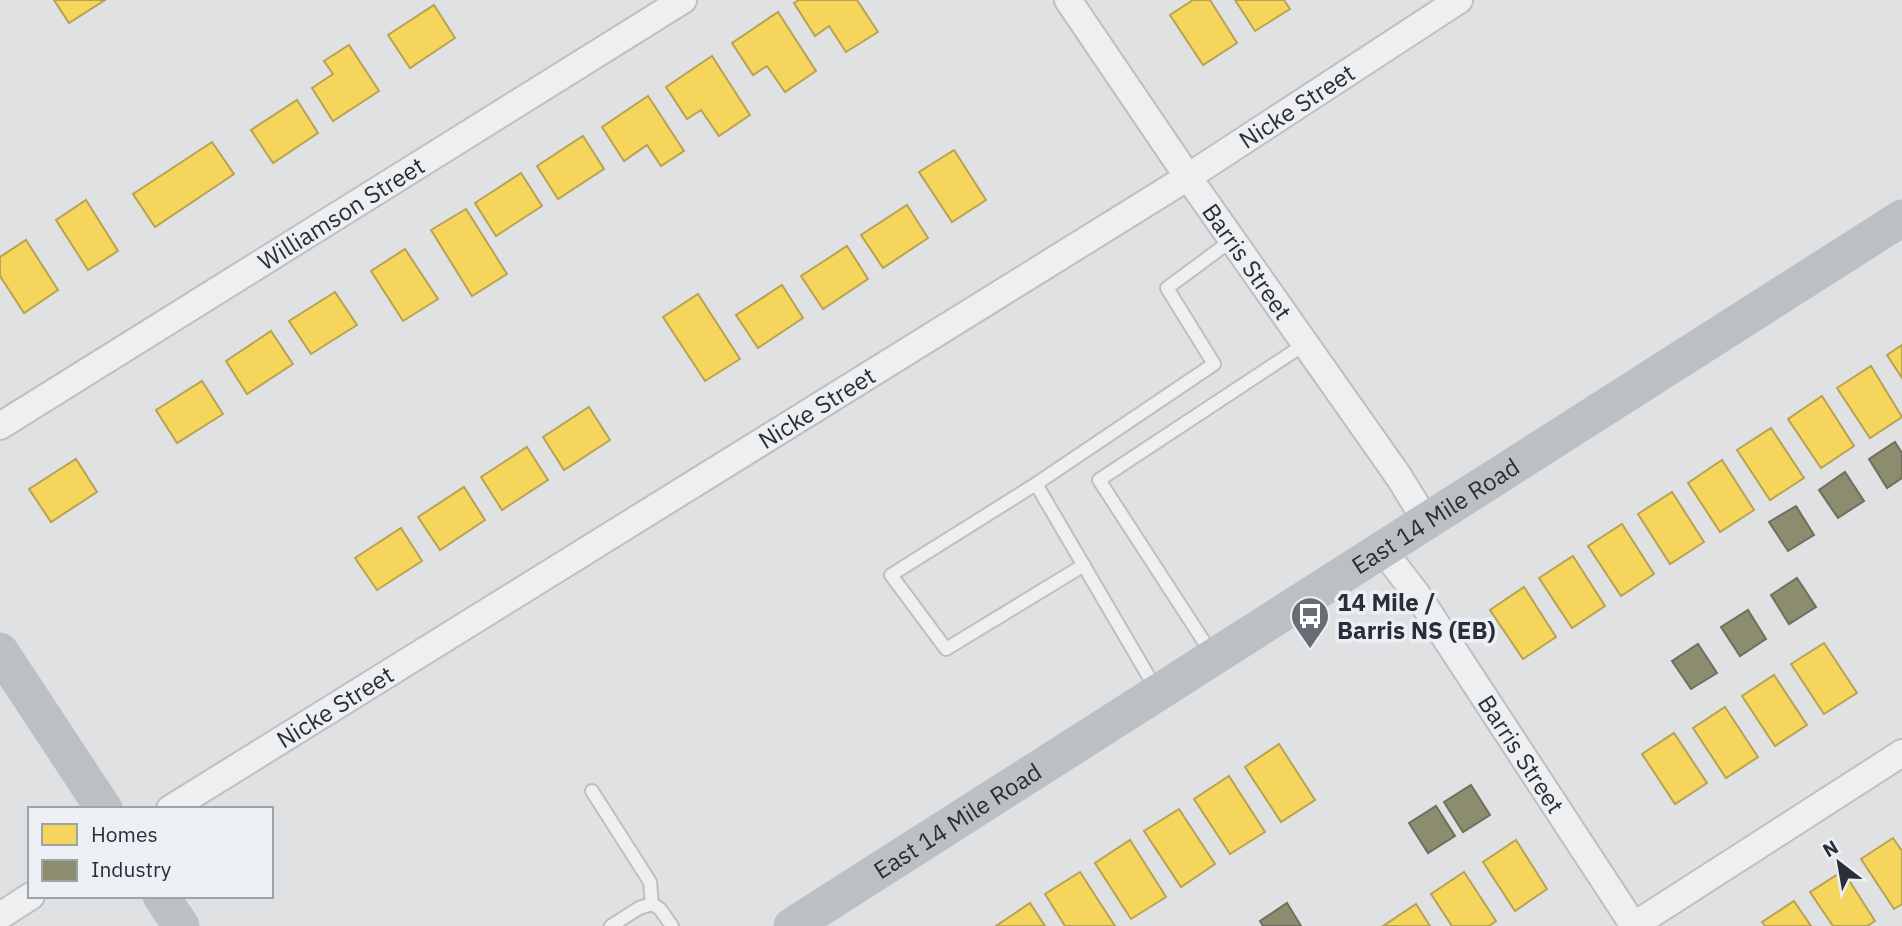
<svg xmlns="http://www.w3.org/2000/svg" width="1902" height="926" font-family="'IBM Plex Sans',sans-serif">
	<style>
		.homes { fill: #f6d55c; stroke: #b8a352; stroke-width: 2 }
		.industry { fill: #8c8c6e; stroke: #6e705e; stroke-width: 2 }
		.lines { fill: none; stroke-linecap: round; stroke-linejoin: round }
		.lane-casing { stroke: #bdbfc1; stroke-width: 16 }
		.street-casing { stroke: #bdbfc1; stroke-width: 30 }
		.lane { stroke: #eeeff0; stroke-width: 12 }
		.street { stroke: #eeeff0; stroke-width: 26 }
		.secondary { stroke: #bdc0c3; stroke-width: 37 }
		.labels { text-anchor: middle; dominant-baseline: central; stroke-width: 7; stroke-linejoin: round; paint-order: stroke }
		.street-label { font-size: 24px; fill: #282f3a; stroke: #eceff3 }
		.poi-label { font-size: 24px; font-weight: bold; fill: #282f3a; stroke: #eceff3; text-anchor: start }
	</style>
	<rect width="100%" height="100%" fill="#dfe1e3"/>
	<g class="homes">
		<path d="M54,0h51l-36,23z"/>
		<path d="M799,0h58l21,32 -32,20 -17,-26 -14,10 -21,-33z"/>
		<path d="M1193,0h17l27,43 -34,22 -33,-50z"/>
		<path d="M1235,0h49l6,9 -35,22z"/>
		<path d="M434,5l21,33 -45,30 -22,-33z"/>
		<path d="M778,12l38,59 -31,21 -18,-26 -14,9 -21,-32z"/>
		<path d="M349,45l30,46 -46,30 -21,-33 21,-14 -9,-13z"/>
		<path d="M712,56l38,59 -31,21 -18,-26 -14,9 -21,-32z"/>
		<path d="M648,96l36,55 -23,15 -14,-21 -23,16 -22,-34z"/>
		<path d="M297,100l21,33 -45,30 -22,-33z"/>
		<path d="M583,136l21,33 -46,30 -21,-33z"/>
		<path d="M212,142l22,32 -79,53 -22,-33z"/>
		<path d="M954,150l32,50 -34,22 -33,-50z"/>
		<path d="M521,173l21,33 -46,30 -21,-33z"/>
		<path d="M86,200l32,51 -30,19 -32,-50z"/>
		<path d="M907,205l21,33 -45,30 -22,-33z"/>
		<path d="M466,209l41,65 -35,22 -41,-66z"/>
		<path d="M26,240l32,50 -34,23 -24,-37v-19z"/>
		<path d="M847,246l21,33 -45,30 -22,-33z"/>
		<path d="M405,249l33,50 -35,22 -32,-50z"/>
		<path d="M782,285l21,33 -45,30 -22,-33z"/>
		<path d="M335,292l22,33 -46,29 -22,-33z"/>
		<path d="M698,294l42,65 -35,22 -42,-64z"/>
		<path d="M271,331l22,33 -46,30 -21,-33z"/>
		<path d="M1902,345v33l-15,-23z"/>
		<path d="M1871,366l31,51 -32,21 -33,-50z"/>
		<path d="M202,381l21,33 -46,29 -21,-33z"/>
		<path d="M1822,396l32,50 -33,22 -33,-49z"/>
		<path d="M589,407l21,33 -46,30 -21,-33z"/>
		<path d="M1771,428l33,50 -34,22 -33,-50z"/>
		<path d="M527,447l21,33 -46,30 -21,-33z"/>
		<path d="M76,459l21,33 -46,30 -22,-33z"/>
		<path d="M1722,460l32,50 -34,22 -32,-49z"/>
		<path d="M464,487l21,33 -45,30 -22,-33z"/>
		<path d="M1672,492l32,50 -34,22 -32,-50z"/>
		<path d="M1622,524l32,50 -33,22 -33,-50z"/>
		<path d="M401,528l21,33 -45,29 -22,-32z"/>
		<path d="M1573,556l32,50 -33,22 -33,-50z"/>
		<path d="M1524,587l32,50 -33,22 -33,-49z"/>
		<path d="M1824,643l33,50 -33,21 -33,-50z"/>
		<path d="M1774,675l33,50 -32,21 -33,-50z"/>
		<path d="M1725,707l33,50 -32,21 -33,-50z"/>
		<path d="M1674,733l33,50 -32,21 -33,-50z"/>
		<path d="M1279,744l36,56 -34,22 -36,-55z"/>
		<path d="M1229,776l36,56 -35,22 -36,-55z"/>
		<path d="M1179,809l36,55 -34,23 -37,-56z"/>
		<path d="M1893,838l9,13v53l-8,5 -33,-50z"/>
		<path d="M1130,840l36,57 -35,22 -36,-56z"/>
		<path d="M1516,840l31,49 -32,22 -32,-49z"/>
		<path d="M1843,871l32,50 -8,5h-34l-23,-34z"/>
		<path d="M1080,872l35,54h-50l-20,-32z"/>
		<path d="M1464,872l32,49 -7,5h-37l-21,-32z"/>
		<path d="M1794,901l17,25h-46l-3,-4z"/>
		<path d="M1030,903l15,23h-49z"/>
		<path d="M1416,904l14,22h-47z"/>
	</g>
	<g class="industry">
		<path d="M1895,442l7,11v25l-15,10 -18,-29z"/>
		<path d="M1845,472l19,29 -26,17 -19,-28z"/>
		<path d="M1796,506l18,29 -26,16 -19,-29z"/>
		<path d="M1797,578l19,29 -27,17 -18,-29z"/>
		<path d="M1748,610l18,29 -26,17 -19,-29z"/>
		<path d="M1698,644l19,29 -26,16 -19,-28z"/>
		<path d="M1471,785l19,30 -27,17 -19,-30z"/>
		<path d="M1436,806l19,30 -27,17 -19,-30z"/>
		<path d="M1287,903l14,23h-38l-3,-5z"/>
	</g>
	<g class="lines">
		<defs>
			<g id="lane">
				<path d="M1036,484l-145,91 55,74 138,-84"/>
				<path d="M1212,654l-113,-174 206,-136"/>
				<path d="M1156,689l-120,-205 178,-120 -47,-76 65,-48"/>
				<path d="M592,791l58,91 2,22"/>
				<path d="M611,926l28,-18 13,-4 8,5 12,17"/>
			</g>
			<g id="street">
				<path id="s1" d="M1068,0l120,177 211,300 27,44"/>
				<path id="s2" d="M0,426l683,-426"/>
				<path id="s3" d="M1382,549l36,47 216,330"/>
				<path id="s4" d="M170,809l1018,-632 271,-177"/>
				<path d="M0,916l31,-20"/>
				<path d="M1633,926l269,-173"/>
			</g>
		</defs>
		<use href="#lane" class="lane-casing"/>
		<use href="#street" class="street-casing"/>
		<use href="#lane" class="lane"/>
		<use href="#street" class="street"/>
		<g class="secondary">
			<path d="M0,651l104,158"/>
			<path d="M161,896l20,30"/>
			<path id="s5" d="M792,926l1110,-708"/>
		</g>
	</g>
	<defs>
		<symbol id="bus-pin" viewBox="-11 -11 22 30"><path d="M0 17L-7.5 6A9.5 9.5 0 1 1 7.5 6Z" fill="#686d75" stroke="#eceff3"/><path d="M-5-6H5V4H4V6H2V4H-2V6H-4V4H-5ZM-3.5-4V0h7V-4ZM-3.5 1.2v1.5H-2V1.2ZM2 1.2v1.5H3.5V1.2Z" fill="#fff"/></symbol>
	</defs>
	<g fill-rule="evenodd">
		<use href="#bus-pin" x="1288" y="594" width="44" height="60"/>
	</g>
	<g class="labels">
		<g class="street-label">
			<text stroke="none"><textPath href="#s4" startOffset="1328">Nicke Street</textPath></text>
			<text stroke="none"><textPath href="#s2" startOffset="402">Williamson Street</textPath></text>
			<text stroke="none"><textPath href="#s1" startOffset="317">Barris Street</textPath></text>
			<text stroke="none"><textPath href="#s4" startOffset="761">Nicke Street</textPath></text>
			<text stroke="none"><textPath href="#s5" startOffset="763">East 14 Mile Road</textPath></text>
			<text stroke="none"><textPath href="#s4" startOffset="194">Nicke Street</textPath></text>
			<text stroke="none"><textPath href="#s3" startOffset="248">Barris Street</textPath></text>
			<text stroke="none"><textPath href="#s5" startOffset="196">East 14 Mile Road</textPath></text>
		</g>
		<g class="poi-label">
			<text x="1337" y="602">14 Mile /<tspan x="1337" dy="28">Barris NS (EB)</tspan></text>
		</g>
	</g>
	<rect x="28" y="807" width="245" height="91" fill="#eceff3" stroke="#9ea2a9" stroke-width="2"/>
	<rect x="42" y="824" width="35" height="21" fill="#f6d55c" stroke="#9ea2a9" stroke-width="2"/>
	<text x="91" y="842" font-size="21" fill="#282f3a">Homes</text>
	<rect x="42" y="860" width="35" height="21" fill="#8c8c6e" stroke="#9ea2a9" stroke-width="2"/>
	<text x="91" y="877" font-size="21" fill="#282f3a">Industry</text>
	<g transform="translate(1839 863) rotate(329)" stroke="#eceff3" stroke-width="5" paint-order="stroke">
	<path d="M0-5L12 26L0 18L-12 26Z" fill="#282f3a"/>
	<text y="-10" font-size="19" font-weight="bold" text-anchor="middle" fill="#282f3a">N</text>
	</g>
</svg>
